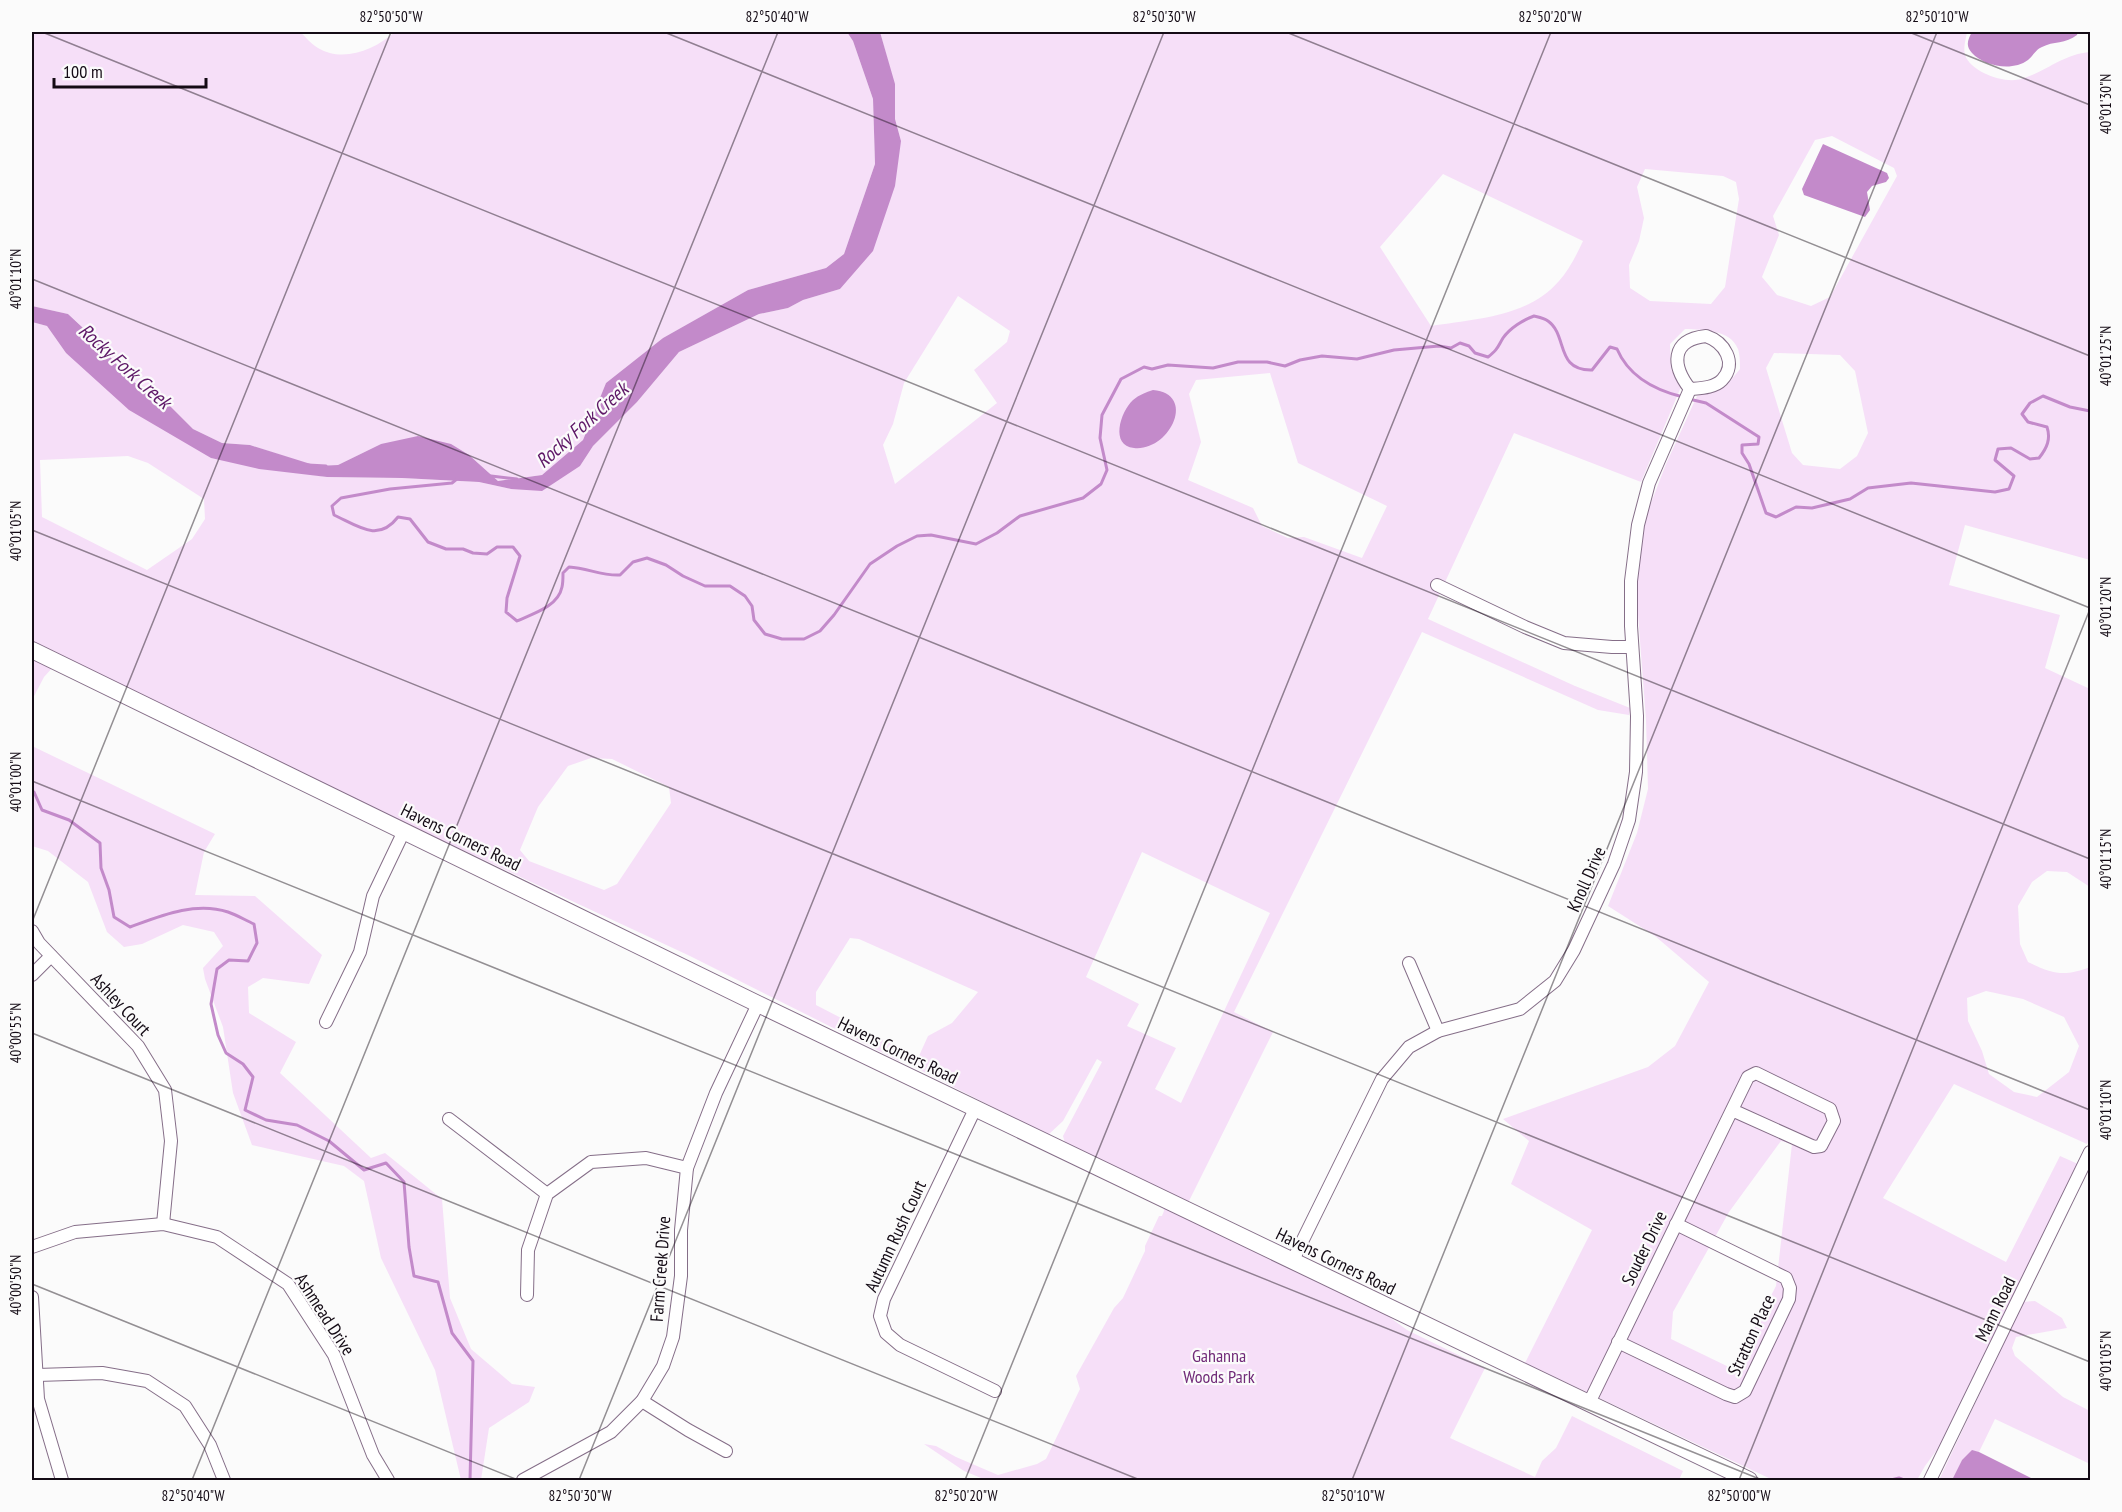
<svg xmlns="http://www.w3.org/2000/svg" width="2122" height="1512" font-family="'PT Sans Narrow',sans-serif">
	<style>
		.green { fill: #f6dff8; fill-rule: evenodd }
		.water { fill: #c38aca }
		.lines { fill: none; stroke-linecap: round; stroke-linejoin: round }
		.stream { stroke: #c38aca; stroke-width: 3 }
		.minor-casing { stroke: #856e88; stroke-width: 14 }
		.major-casing { stroke: #856e88; stroke-width: 18 }
		.minor { stroke: #fff; stroke-width: 12 }
		.major { stroke: #fff; stroke-width: 16 }
		.ticks { fill: none; stroke: #140b15; stroke-width: 1.5; stroke-opacity: 0.45 }
		.labels { text-anchor: middle; dominant-baseline: central; stroke-width: 4.5; stroke-linejoin: round; paint-order: stroke }
		.street-label { font-size: 18px; fill: #140b15; stroke: #fbfbfb }
		.park-label { font-size: 18px; fill: #712b79; stroke: #fbfbfb }
		.water-label { font-size: 20px; font-style: italic; fill: #5e1867; stroke: #fbfbfb }
		.neatline { fill: none; stroke: #140b15; stroke-width: 2 }
		.ticks-label { font-size: 15px; text-anchor: middle; fill: #140b15 }
	</style>
	<rect width="100%" height="100%" fill="#fbfbfb"/>
	<g class="green">
		<path d="M32,32h268c6,5 11,12 18,16 25,15 56,2 77,-16h452l6,9 20,58 2,65 -31,90 -18,14 -78,22 -85,48 -57,45 -23,57 -41,35 -44,6 -29,-26 -88,-11 -43,21 -21,2 -67,-22 -28,-2 -29,-14 -25,-25 -39,-25 -33,-40 -28,-25 -36,-8z"/>
		<path d="M880,32h1087c-1,6 -4,17 -2,23 6,17 39,29 56,24 25,-7 42,-25 69,-27v508l-125,-35 -16,60 111,30 -15,53 45,21v198l-23,-15 -20,-1 -15,11 -14,24 2,38 8,18c25,12 36,15 62,5v169l-3,8 -133,-60 -71,114 123,64 54,-106 18,8 -133,275 -20,27 -8,14h-144l-248,-117 67,-133 -81,-46 18,-43 -26,-22 145,-52 27,-21 34,-64 -54,-46 -47,-30 29,-73 11,-44 -2,-69 -10,-132 2,-33 8,-39 20,-52 31,-68 29,-10 14,-17c0,-5 0,-14 -2,-20 -8,-20 -35,-19 -53,-20l-15,15 1,25 10,18 -40,95 -127,-49 -86,186 147,67 55,22 -1,7 -31,-5 -176,-78 -188,380 39,20 -86,173 -122,-62 -2,-7 39,-74 -5,-3 -34,62 -15,14 -134,-68 14,-31 24,-13 26,-31 -119,-53 -9,-1 -34,54v13l87,45 -4,11 -209,-105 -296,-138 -362,-177v-319l15,4 19,27 145,105 116,19 75,1 77,4 32,7 69,-23 13,-20 44,-44 42,-50 80,-38 29,-6 15,-8 37,-11 61,-148 -6,-22 -1,-36zM1832,136l62,32 3,8 -67,121 -19,9 -34,-11 -15,-18 17,-42 -6,-19 42,-76zM1645,169l78,7 13,6 3,17 -14,88 -14,17 -61,-3 -20,-13 -1,-23 10,-24 5,-23 -7,-31zM1443,174l140,67c-6,13 -14,29 -24,40 -31,36 -84,38 -128,45l-51,-79zM958,296l52,35 -3,11 -33,28 23,33 -102,81 -12,-39 10,-21 11,-41zM1774,353l66,2 15,16 13,62 -11,23 -17,13 -37,-4 -11,-12 -26,-85zM1270,373l28,90 89,43 -25,52 -58,-21 -16,1 -26,-12 -9,-18 -65,-28 13,-38 -12,-48 7,-14zM128,456l20,7 56,36 1,20 -13,20 -45,31 -105,-53 -2,-57zM591,758l21,1 57,28 2,16 -54,81 -13,6 -75,-29 -9,-11 18,-43 30,-41zM1142,852l128,61 -89,190 -26,-14 21,-41 -49,-22 12,-22 -53,-27zM1986,991l37,8 41,18 15,29 -10,26 -32,25 -23,-5 -25,-18 -7,-23 -14,-30 -1,-23zM1781,1141l11,3 -16,142 -43,83 -62,-30 2,-27 56,-100z"/>
		<path d="M32,656l21,11 -9,10 -12,23z"/>
		<path d="M32,746l183,88 -11,18 -9,43 60,1 67,59 -13,29 -46,-6 -15,9 1,26 47,29 -16,31 91,85 14,-5 57,46 8,99 21,51 41,35 23,3 -6,15 -40,26 -8,52h-20l-26,-110 -54,-112 -17,-77 -20,-15 -92,-21 -19,-52 -10,-66 -18,-48 -2,-11 20,-22 -9,-14 -31,-7 -41,19 -18,3 -17,-15 -19,-50 -40,-31 -16,-5z"/>
		<path d="M1163,1205l210,100 34,25 78,38 -35,70 85,39 7,-16 14,-13 16,-32 111,55 -4,9h-693l-22,-9 -40,-27 12,2 20,11 42,18 39,-11 9,-5 34,-70 -4,-13 38,-68 9,-10 22,-47v-5l14,-30h3l2,-5z"/>
		<path d="M2035,1301l27,17 5,10 -51,9 -4,11 3,8 48,41 27,14v53l-95,-45 -16,33 -7,-1 -10,9 -10,20h-13l84,-178z"/>
	</g>
	<g class="water">
		<path d="M847,32h33l15,52v35l6,22 -6,45 -22,65 -33,38 -37,11 -15,8 -29,6 -80,38 -42,50 -44,44 -13,20 -38,25 -31,-2 -32,-7 -77,-4 -75,-1 -68,-8 -48,-11 -82,-48 -63,-57 -19,-27 -15,-4v-16l36,8 27,25 34,40 39,25 25,25 29,14 28,2 67,21 21,-1 43,-21 37,-8 33,8 18,11 29,26 44,-6 41,-35 23,-57 57,-45 85,-48 78,-22 18,-14 31,-90 -2,-65 -20,-58z"/>
		<path d="M1972,32h106l-1,3c-11,9 -24,6 -35,12 -6,2 -9,9 -14,13 -16,12 -44,6 -56,-7 -7,-7 -4,-14 0,-21z"/>
		<path d="M1823,144l64,29 2,5 -3,4 -14,4 -5,6 3,18 -5,7 -61,-22 -2,-6z"/>
		<path d="M1153,390c45,4 16,62 -19,58 -24,-2 -14,-36 -1,-48 6,-5 13,-8 20,-10z"/>
		<path d="M1972,1450l7,2 56,28h-83l10,-20z"/>
	</g>
	<g class="lines">
		<g class="stream">
			<path d="M1689,399l17,4 53,34 -1,7 -16,1v8l7,11 17,49 10,4 20,-10 16,1 38,-9 18,-11 43,-5 84,9 14,-3 5,-13 -19,-16 3,-11 13,-1 19,11 9,-1c8,-10 12,-19 8,-31l-19,-5 -6,-8 8,-11 13,-7 27,11 20,4"/>
			<path d="M308,465l18,1"/>
			<path d="M491,476l26,3"/>
			<path d="M458,478l-6,5 -62,6 -49,9 -9,8 2,9c24,11 44,28 64,2l12,2 18,23 18,7h17l10,4 14,1 10,-7h16l7,9 -13,42 -1,14 11,9c15,-7 41,-14 45,-34 1,-4 1,-10 1,-14l6,-6c19,1 32,9 51,8l13,-13 14,-4 19,7 17,11 22,10h25l15,10 7,10 2,14 11,14 17,5h22l16,-8 14,-16 36,-51 27,-18 20,-10 14,-1 45,9 21,-11 23,-17 63,-18 18,-14 6,-14 -7,-32 2,-23 19,-36 23,-12 8,2 16,-4 45,3 25,-6h29l18,4 15,-6 22,-4 35,3 37,-9 45,-4 12,2 9,-5 9,3 6,7 13,4c10,-8 9,-9 15,-19 7,-10 20,-18 31,-22 4,1 10,2 14,5 20,14 7,50 44,49l18,-23 7,2c12,28 37,41 66,48"/>
			<path d="M32,792h2l8,18 27,10 31,23 1,25 8,22 5,27 16,10c30,-11 65,-26 98,-15 9,3 17,8 26,12l3,19 -9,18 -19,-1 -12,9 -6,35 7,31 8,18 17,11 10,13 -8,33 21,10 31,5 32,16 35,29 22,-7 18,19 5,65 5,29 24,6 14,51 21,28 -3,119"/>
			<path d="M1891,1480l8,-2 5,2"/>
		</g>
		<defs>
			<g id="minor">
				<path d="M1706,336c18,6 32,27 16,44 -8,8 -21,8 -32,9 -18,-23 -20,-49 16,-53z"/>
				<path d="M1437,585l88,42 39,16 48,4h20"/>
				<path d="M32,931l7,12 99,103 27,44 6,51 -8,83"/>
				<path d="M1409,963l29,68"/>
				<path d="M32,975l19,-19"/>
				<path d="M326,1022l34,-70 13,-56 31,-65"/>
				<path d="M975,1109l-91,190 -4,17 6,17 14,12 95,46"/>
				<path d="M449,1119l98,75"/>
				<path d="M32,1247l43,-15 88,-8 54,13 71,47 46,71 39,100 15,25"/>
				<path d="M1292,1262l90,-183 27,-32 29,-16 82,-22 35,-28 19,-31 40,-86 15,-44 7,-48 1,-56 -6,-90v-45l7,-56 11,-42 41,-94"/>
				<path d="M527,1295l1,-45 19,-56 44,-32 55,-4 41,10"/>
				<path d="M32,1297l6,102 24,81"/>
				<path d="M1618,1342l108,52 9,3 10,-6 44,-92 1,-11 -4,-10 -110,-54"/>
				<path d="M37,1375l65,-2 45,8 38,25 25,39 14,35"/>
				<path d="M642,1401l46,29 38,21"/>
				<path d="M1589,1403l159,-326 8,-4 74,36 4,12 -13,25 -7,1 -82,-37"/>
				<path d="M523,1480l88,-48 31,-31 21,-35 10,-29 8,-61v-46l6,-62 29,-75 42,-89"/>
				<path d="M1930,1480l160,-328"/>
			</g>
			<path id="major" d="M32,650l726,354 991,476"/>
		</defs>
		<use href="#minor" class="minor-casing"/>
		<use href="#major" class="major-casing"/>
		<use href="#minor" class="minor"/>
		<use href="#major" class="major"/>
	</g>
	<path class="ticks" d="M42,32l2048,827M664,32l1426,576M1286,32l804,324M1909,32l181,73M32,279l2058,831M32,530l2058,832M32,781l1730,699M32,922l359,-890M32,1033l1108,447M32,1284l486,196M192,1480l586,-1448M579,1480l585,-1448M965,1480l586,-1448M1352,1480l585,-1448M1739,1480l351,-871"/>
	<g class="labels">
		<g class="street-label">
			<text transform="translate(461 837) rotate(26)">Havens Corners Road</text>
			<text transform="translate(1586 879) rotate(-66)">Knoll Drive</text>
			<text transform="translate(121 1004) rotate(47)">Ashley Court</text>
			<text transform="translate(898 1050) rotate(26)">Havens Corners Road</text>
			<text transform="translate(895 1236) rotate(-65)">Autumn Rush Court</text>
			<text transform="translate(1644 1248) rotate(-64)">Souder Drive</text>
			<text transform="translate(1336 1261) rotate(26)">Havens Corners Road</text>
			<text transform="translate(660 1269) rotate(-86)">Farm Creek Drive</text>
			<text transform="translate(1995 1309) rotate(-64)">Mann Road</text>
			<text transform="translate(325 1314) rotate(57)">Ashmead Drive</text>
			<text transform="translate(1751 1335) rotate(-65)">Stratton Place</text>
		</g>
		<g class="park-label">
			<text x="1219" y="1355">Gahanna<tspan x="1219" dy="21">Woods Park</tspan></text>
		</g>
		<g class="water-label">
			<text transform="translate(125 366) rotate(42)">Rocky Fork Creek</text>
			<text transform="translate(582 425) rotate(-42)">Rocky Fork Creek</text>
		</g>
	</g>
	<rect width="2122" height="1512" fill="none" stroke="#fbfbfb" stroke-width="66"/>
	<path d="M54 78v9h152v-9" fill="none" stroke="#140b15" stroke-width="3"/>
	<text x="63" y="78" font-size="18" fill="#140b15" stroke="#fbfbfb" stroke-width="4.5" paint-order="stroke">100 m</text>
	<rect x="33" y="33" width="2056" height="1446" class="neatline"/>
	<g class="ticks-label">
		<text x="391" y="22">82°50'50"W</text>
		<text x="777" y="22">82°50'40"W</text>
		<text x="1164" y="22">82°50'30"W</text>
		<text x="1550" y="22">82°50'20"W</text>
		<text x="1937" y="22">82°50'10"W</text>
		<text transform="translate(2106 104) rotate(-90)" y="5">40°01'30"N</text>
		<text transform="translate(16 279) rotate(-90)" y="5">40°01'10"N</text>
		<text transform="translate(2106 356) rotate(-90)" y="5">40°01'25"N</text>
		<text transform="translate(16 531) rotate(-90)" y="5">40°01'05"N</text>
		<text transform="translate(2106 607) rotate(-90)" y="5">40°01'20"N</text>
		<text transform="translate(16 782) rotate(-90)" y="5">40°01'00"N</text>
		<text transform="translate(2106 859) rotate(-90)" y="5">40°01'15"N</text>
		<text transform="translate(16 1033) rotate(-90)" y="5">40°00'55"N</text>
		<text transform="translate(2106 1110) rotate(-90)" y="5">40°01'10"N</text>
		<text transform="translate(16 1285) rotate(-90)" y="5">40°00'50"N</text>
		<text transform="translate(2106 1361) rotate(-90)" y="5">40°01'05"N</text>
		<text x="193" y="1501">82°50'40"W</text>
		<text x="580" y="1501">82°50'30"W</text>
		<text x="966" y="1501">82°50'20"W</text>
		<text x="1353" y="1501">82°50'10"W</text>
		<text x="1739" y="1501">82°50'00"W</text>
	</g>
</svg>
